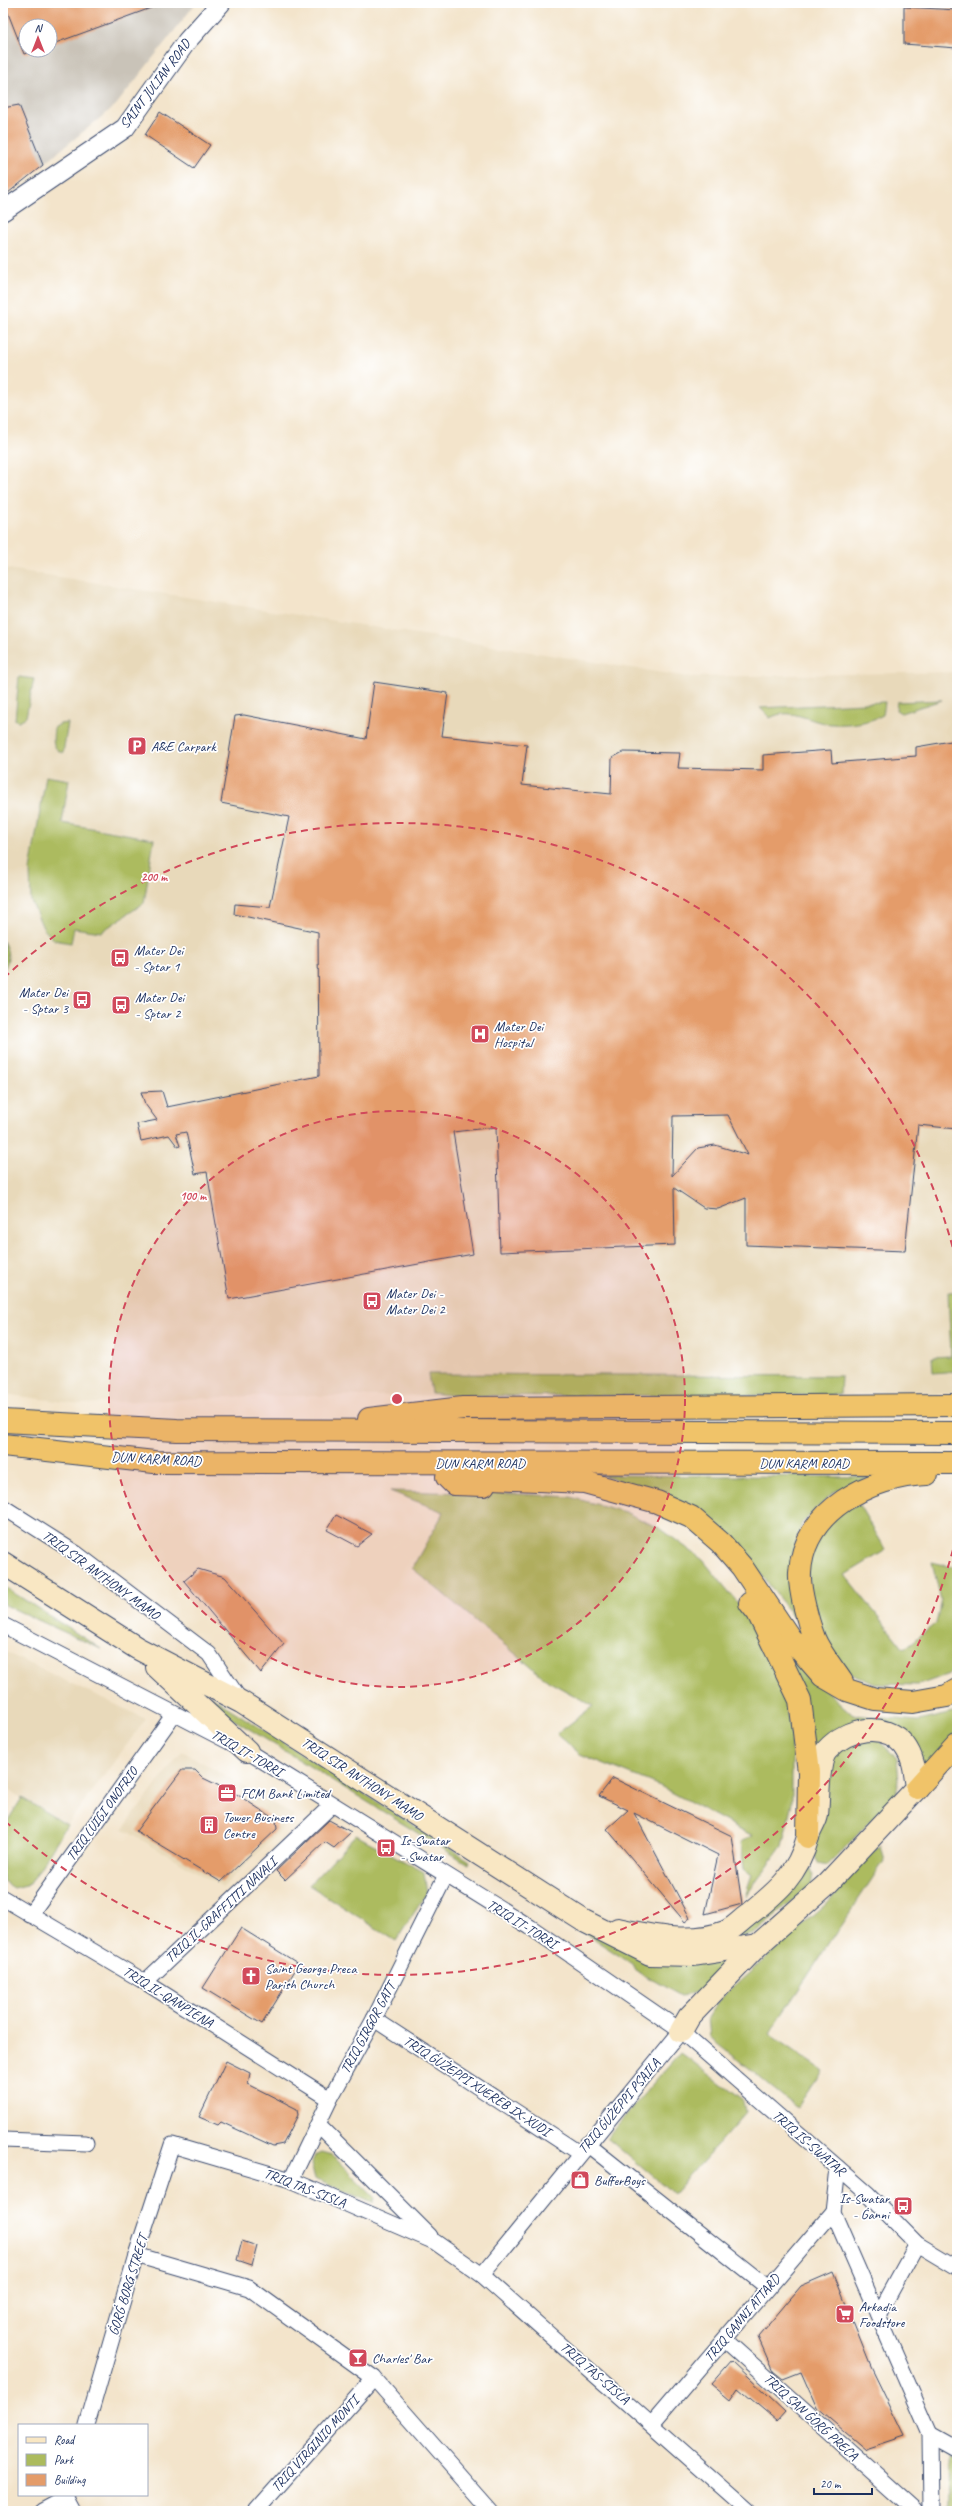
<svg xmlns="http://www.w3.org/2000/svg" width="960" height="2514" font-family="Caveat,sans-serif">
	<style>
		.built { fill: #e8d9ba }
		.industrial { fill: #c9c3b8; fill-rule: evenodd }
		.green { fill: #acbb5e; stroke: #64755e }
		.building { fill: #e49c6a; fill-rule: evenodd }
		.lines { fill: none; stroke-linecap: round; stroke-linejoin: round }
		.minor-casing { stroke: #3b4a6e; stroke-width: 17 }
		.tertiary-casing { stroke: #3b4a6e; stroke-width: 21 }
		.secondary-casing { stroke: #3b4a6e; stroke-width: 24 }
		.trunk-casing { stroke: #3b4a6e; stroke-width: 24 }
		.minor { stroke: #fff; stroke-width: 15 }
		.tertiary { stroke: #fff; stroke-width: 19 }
		.secondary { stroke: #f9e7c3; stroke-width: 22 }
		.trunk { stroke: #f0c369; stroke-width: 22 }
		.ring { fill: none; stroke: #d1495b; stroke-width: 2; stroke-dasharray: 7 5 }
		.labels { text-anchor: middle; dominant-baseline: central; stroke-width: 3.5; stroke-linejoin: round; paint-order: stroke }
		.street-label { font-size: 14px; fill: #1b2f5e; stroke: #fff }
		.poi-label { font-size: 14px; fill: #1b2f5e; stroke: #fff; text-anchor: start }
		.centre { fill: #d1495b; stroke: #fff; stroke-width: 2 }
		.ring-label { font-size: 12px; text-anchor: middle; font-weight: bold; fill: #d1495b; stroke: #fff; stroke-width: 3.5; stroke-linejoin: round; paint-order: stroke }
	</style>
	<rect width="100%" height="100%" fill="#fff"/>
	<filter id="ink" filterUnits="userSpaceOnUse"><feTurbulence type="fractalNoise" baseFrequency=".025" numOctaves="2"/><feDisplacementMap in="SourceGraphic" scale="8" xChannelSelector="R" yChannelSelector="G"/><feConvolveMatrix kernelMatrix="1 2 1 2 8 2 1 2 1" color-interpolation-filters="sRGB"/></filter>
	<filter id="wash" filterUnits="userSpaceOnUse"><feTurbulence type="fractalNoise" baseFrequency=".012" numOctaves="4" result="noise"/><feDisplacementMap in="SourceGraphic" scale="16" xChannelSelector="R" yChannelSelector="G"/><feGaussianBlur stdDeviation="0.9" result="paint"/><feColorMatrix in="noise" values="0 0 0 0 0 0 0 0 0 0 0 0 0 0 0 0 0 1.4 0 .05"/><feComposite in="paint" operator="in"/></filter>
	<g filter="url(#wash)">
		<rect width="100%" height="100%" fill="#f3e4cb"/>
		<g class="built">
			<path d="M3,568l685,109 269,-5v720l-27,3 -681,1 -169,8 -77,-10z"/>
			<path d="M3,1651l143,68 -79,106 -64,-38z"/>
			<path d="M182,1751l113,65 -72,71 -100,-58z"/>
		</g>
		<path class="industrial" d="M3,3h193l-80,102 -113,92zM26,26h24v24h-24z"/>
		<g class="green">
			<path d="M19,677l15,2 -8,38 -7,4 -4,-1z"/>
			<path d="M942,700l-41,13 -5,-3 1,-8z"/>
			<path d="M885,702l-2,13c-15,8 -34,10 -51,9 -22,-1 -41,-18 -62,-6l-10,-10z"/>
			<path d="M68,723l-5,30c-12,-5 -10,-13 -9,-25l6,-4z"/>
			<path d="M46,776l23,4 -7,43 92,16 -10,64 -43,29 -27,-4 -3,15 -17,-3 -11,-12 -12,-27 -1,-31z"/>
			<path d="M3,941c6,11 7,20 0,30z"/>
			<path d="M948,1292l9,2v77l-24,2 -1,-16 19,-1z"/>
			<path d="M428,1374l413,2 -1,19 -383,1 -26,-3z"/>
			<path d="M601,1475l269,2 -36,15 -32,31 -11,36 6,63 -32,-43 -36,-40 -77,-47z"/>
			<path d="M390,1491l130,3 50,3 55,15 36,17 42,31 43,53 35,70 11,55v65l-10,43 -37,51 7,-22 -8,-6 -3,-27 12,-6 -93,-50 -80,-32 -23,-20 36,-28 -45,-25 -136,-113 32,-56z"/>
			<path d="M859,1505l27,45 -41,25 59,74 32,-26 5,-23 -9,-38 25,6v103l-38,14 -44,-1 -33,-15 -25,-31 -10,-77 16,-30 19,-21z"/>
			<path d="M3,1586l98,63 -98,-45z"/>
			<path d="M780,1634l31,43 42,38 65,6 39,-9v22l-33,35 -39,-44 -70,34z"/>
			<path d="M210,1696l260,165 -2,3 -240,-148 -22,-15z"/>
			<path d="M878,1740l19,18 2,23 -4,15 -67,69 -9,-2 -6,-10c4,-22 12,-87 25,-101 12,-12 25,-11 40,-12z"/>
			<path d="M22,1798l45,27 -37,59 -16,4 -11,-7v-53z"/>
			<path d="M356,1835l68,37 3,21 -31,48 -87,-56z"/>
			<path d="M880,1845l4,16 -115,173 54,37 -26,37 -87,-71 -2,-19 11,-18 107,-96z"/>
			<path d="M808,1860l5,14 -2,12 -59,48 -45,16v-8z"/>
			<path d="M552,1912l182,43 -35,38 -18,3 -46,-26 -3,-6z"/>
			<path d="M680,2052l64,49 2,12 -72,81 -67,-57z"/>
			<path d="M322,2153l11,3 42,42 -2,5 -58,-24 -4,-16 4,-7z"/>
			<path d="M949,2452l8,5v54h-7z"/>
		</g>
		<g id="blocks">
			<g class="building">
				<path d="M4,3h155v2l-109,40v-19h-24v24h9l-11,4z"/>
				<path d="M904,7l53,3v38l-53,-4z"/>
				<path d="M19,105l24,60 -40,32v-89z"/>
				<path d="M160,112l50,33 -16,23 -49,-33z"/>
				<path d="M374,682l74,11 -6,43 85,9 -5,40 89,9 1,-36 11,-6 57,1 -2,15 85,2v-15l68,-5 1,13 84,-7v-9l41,-7v389l-39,-4 -13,126 -159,-6v-47l-28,11 -14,-1 -30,-20 1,57 -175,7 -4,-125 -43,5 20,122 -244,45 -22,-127 -12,2 -9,-42 -10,2 4,12 -2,1 -9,-12 -28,6 -4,-17 20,-4 -12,-16 -4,-12 21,-1 5,16 152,-31 -1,-144 -84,-18 1,-10 35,3 19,-90 -68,-14 14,-87 9,-1 122,24zM728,1115l20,40 -33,-10 -17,3 -26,28 1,-60z"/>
				<path d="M336,1515l36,19 -15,12 -30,-16z"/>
				<path d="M198,1569l27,8 59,67 -23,29 -77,-92z"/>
				<path d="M182,1770h13l8,8 35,17 38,25 1,9 -56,53 -85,-51z"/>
				<path d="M613,1778l119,58 10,68 -37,10 13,-59 -84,-42 56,105 -5,4 -78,-93 21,-19 -29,-14z"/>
				<path d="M329,1820l22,12 -17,16 -9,-6 -40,38 -9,-9z"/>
				<path d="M241,1928l58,36 -37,60 -59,-36z"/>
				<path d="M226,2061l24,12 -2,11 49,25 1,6 -15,29 -10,2 -52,-24 -3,3 -19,-8z"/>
				<path d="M242,2241l15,5 -5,19 -15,-5z"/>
				<path d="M833,2272l38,95 34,70 -39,13 -49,-42 -16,-36 -18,7 -10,-8 -15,-34 43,-51z"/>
				<path d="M731,2361l54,51 -8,9 -39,-33 -8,12 -19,-16z"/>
			</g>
		</g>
	</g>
	<g filter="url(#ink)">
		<use href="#blocks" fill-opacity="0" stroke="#3b4a6e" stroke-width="1"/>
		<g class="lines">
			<defs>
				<g id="minor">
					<path d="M3,1507l74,47 132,100 31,46"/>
					<path d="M3,1625l244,126 283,176 151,104 187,163 49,50 40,24"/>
					<path d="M3,1898l142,84 185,117"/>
					<path d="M30,1915l144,-201"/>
					<path d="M145,1982l187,-177"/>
					<path d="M374,2019l205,134"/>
					<path d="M319,2125l111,111"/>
					<path d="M3,2140l83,3"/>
					<path d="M587,2144l180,143"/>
					<path d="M838,2168l-5,44 97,222 1,77"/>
					<path d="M291,2180l39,-81 44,-80 71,-142"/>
					<path d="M136,2255l113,33 125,90 117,133"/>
					<path d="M482,2275l199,-244"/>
					<path d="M878,2315l39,-71"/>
					<path d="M725,2340l191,171"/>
					<path d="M652,2424l181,-212"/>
					<path d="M87,2425l49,-170 36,-110 119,35 144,62 47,33 267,236"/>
					<path d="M930,2434l27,15"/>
					<path d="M66,2498l7,13"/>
					<path d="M42,2511l24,-13"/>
					<path d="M256,2511l118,-133"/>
				</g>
				<path id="tertiary" d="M3,211l122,-83 62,-87 34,-38"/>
				<g id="secondary">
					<path d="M3,1563l134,85 104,54 343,219 66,33 44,1 64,-10"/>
					<path d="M157,1667l90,84"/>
					<path d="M618,1929c34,7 73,16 107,3 8,-3 15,-11 22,-16 30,-24 51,-41 61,-79 2,-8 8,-15 9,-22 2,-16 0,-54 10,-65 20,-22 57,-29 77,-5 10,13 11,28 13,43l-90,96 -69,61 -69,72 -8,14"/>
				</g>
				<g id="trunk">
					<path d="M369,1419l94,-11 494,-3"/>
					<path d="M3,1421l174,9 780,3"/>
					<path d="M3,1445l151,17 803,1"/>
					<path d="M447,1477l7,7 30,1"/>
					<path d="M469,1477l115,5 73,20 34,15 30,26 21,24 47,70 34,39 24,14 28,9 38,3 34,-6 10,-6"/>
					<path d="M750,1603l8,10 42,87 9,72 -1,65"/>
					<path d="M842,1682c-9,-14 -22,-29 -28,-44 -6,-16 -15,-48 -14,-65 3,-63 71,-97 127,-99"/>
					<path d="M917,1788l40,-44"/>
				</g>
			</defs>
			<use href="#minor" class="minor-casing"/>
			<use href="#tertiary" class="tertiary-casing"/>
			<use href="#secondary" class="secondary-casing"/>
			<use href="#trunk" class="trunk-casing"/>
			<use href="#minor" class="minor"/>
			<use href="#tertiary" class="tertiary"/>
			<use href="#secondary" class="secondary"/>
			<use href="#trunk" class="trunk"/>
		</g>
	</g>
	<circle cx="397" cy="1399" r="288" fill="#d1495b" fill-opacity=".12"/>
	<g class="ring">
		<circle cx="397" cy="1399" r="288"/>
		<path d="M956 1538A576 576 0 0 1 4 1820M4 978A576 576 0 0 1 956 1260"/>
	</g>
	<defs>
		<symbol id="parking-square" viewBox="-11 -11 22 22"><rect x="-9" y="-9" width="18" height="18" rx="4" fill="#d1495b" stroke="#fff"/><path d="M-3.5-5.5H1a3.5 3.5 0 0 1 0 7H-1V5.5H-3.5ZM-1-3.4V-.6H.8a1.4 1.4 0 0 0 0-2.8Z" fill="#fff"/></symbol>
		<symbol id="bus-square" viewBox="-11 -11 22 22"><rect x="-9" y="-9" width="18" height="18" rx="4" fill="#d1495b" stroke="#fff"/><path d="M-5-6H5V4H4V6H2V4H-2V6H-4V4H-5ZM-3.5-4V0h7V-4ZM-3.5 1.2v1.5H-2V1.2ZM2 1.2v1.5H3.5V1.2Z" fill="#fff"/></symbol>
		<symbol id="hospital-square" viewBox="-11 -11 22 22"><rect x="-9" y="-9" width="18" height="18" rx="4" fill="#d1495b" stroke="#fff"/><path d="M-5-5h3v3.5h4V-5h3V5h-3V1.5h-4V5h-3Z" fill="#fff"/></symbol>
		<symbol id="office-square" viewBox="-11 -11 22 22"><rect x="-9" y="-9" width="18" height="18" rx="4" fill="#d1495b" stroke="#fff"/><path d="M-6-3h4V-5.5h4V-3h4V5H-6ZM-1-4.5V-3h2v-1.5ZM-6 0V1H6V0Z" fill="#fff"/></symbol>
		<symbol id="building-square" viewBox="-11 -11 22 22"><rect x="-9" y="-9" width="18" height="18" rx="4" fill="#d1495b" stroke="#fff"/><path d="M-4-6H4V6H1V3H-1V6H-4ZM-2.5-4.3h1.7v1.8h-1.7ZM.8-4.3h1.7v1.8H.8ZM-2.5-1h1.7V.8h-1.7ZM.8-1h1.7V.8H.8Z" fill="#fff"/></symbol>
		<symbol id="church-square" viewBox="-11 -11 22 22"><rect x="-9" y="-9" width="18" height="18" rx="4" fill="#d1495b" stroke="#fff"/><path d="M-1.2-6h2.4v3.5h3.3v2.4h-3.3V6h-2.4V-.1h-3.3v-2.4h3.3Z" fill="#fff"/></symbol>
		<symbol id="shop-square" viewBox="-11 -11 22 22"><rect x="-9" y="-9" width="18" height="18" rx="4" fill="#d1495b" stroke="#fff"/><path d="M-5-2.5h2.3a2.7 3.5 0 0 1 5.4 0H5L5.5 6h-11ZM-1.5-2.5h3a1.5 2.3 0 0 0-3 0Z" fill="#fff"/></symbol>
		<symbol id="supermarket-square" viewBox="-11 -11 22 22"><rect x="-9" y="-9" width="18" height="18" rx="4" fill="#d1495b" stroke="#fff"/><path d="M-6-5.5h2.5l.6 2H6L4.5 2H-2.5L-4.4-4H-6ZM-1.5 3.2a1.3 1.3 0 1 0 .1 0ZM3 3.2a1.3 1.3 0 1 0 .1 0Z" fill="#fff"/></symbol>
		<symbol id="bar-square" viewBox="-11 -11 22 22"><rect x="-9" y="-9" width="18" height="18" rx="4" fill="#d1495b" stroke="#fff"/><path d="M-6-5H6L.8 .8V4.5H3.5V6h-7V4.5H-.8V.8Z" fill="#fff"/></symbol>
	</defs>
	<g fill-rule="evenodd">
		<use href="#parking-square" x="126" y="735" width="22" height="22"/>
		<use href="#bus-square" x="109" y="947" width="22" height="22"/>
		<use href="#bus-square" x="71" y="989" width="22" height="22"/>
		<use href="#bus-square" x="110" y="994" width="22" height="22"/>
		<use href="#hospital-square" x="469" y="1023" width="22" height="22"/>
		<use href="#bus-square" x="361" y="1290" width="22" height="22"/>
		<use href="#office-square" x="216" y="1782" width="22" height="22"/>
		<use href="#building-square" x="198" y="1814" width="22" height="22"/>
		<use href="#bus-square" x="375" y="1837" width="22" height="22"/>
		<use href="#church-square" x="240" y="1965" width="22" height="22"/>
		<use href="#shop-square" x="569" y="2169" width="22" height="22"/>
		<use href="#bus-square" x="892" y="2195" width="22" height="22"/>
		<use href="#supermarket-square" x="834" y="2303" width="22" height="22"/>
		<use href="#bar-square" x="347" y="2347" width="22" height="22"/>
	</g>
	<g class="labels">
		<g class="street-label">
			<text transform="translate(155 84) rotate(-53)">SAINT JULIAN ROAD</text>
			<text transform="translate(156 1459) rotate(3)">DUN KARM ROAD</text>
			<text x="480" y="1463">DUN KARM ROAD</text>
			<text x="804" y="1463">DUN KARM ROAD</text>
			<text transform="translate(101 1575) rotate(36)">TRIQ SIR ANTHONY MAMO</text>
			<text transform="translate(247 1753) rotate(30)">TRIQ IT-TORRI</text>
			<text transform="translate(362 1779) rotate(33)">TRIQ SIR ANTHONY MAMO</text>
			<text transform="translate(102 1814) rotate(-54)">TRIQ LUIGI ONOFRIO</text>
			<text transform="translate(221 1910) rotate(-43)">TRIQ IL-GRAFFITTI NAVALI</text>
			<text transform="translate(522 1924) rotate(32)">TRIQ IT-TORRI</text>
			<text transform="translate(168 1997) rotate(32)">TRIQ IL-QANPIENA</text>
			<text transform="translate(368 2028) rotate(-62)">TRIQ GIRGOR GATT</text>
			<text transform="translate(477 2086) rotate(33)">TRIQ ĠUŻEPPI XUEREB IX-XUDI</text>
			<text transform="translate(619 2106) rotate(-50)">TRIQ ĠUŻEPPI PSAILA</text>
			<text transform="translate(809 2143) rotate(41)">TRIQ IS-SWATAR</text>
			<text transform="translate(305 2188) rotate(21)">TRIQ TAS-SISLA</text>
			<text transform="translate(128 2285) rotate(-73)">ĠORĠ BORG STREET</text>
			<text transform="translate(742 2318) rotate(-50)">TRIQ GANNI ATTARD</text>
			<text transform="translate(595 2373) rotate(41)">TRIQ TAS-SISLA</text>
			<text transform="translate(811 2417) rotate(42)">TRIQ SAN ĠORĠ PRECA</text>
			<text transform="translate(315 2444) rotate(-48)">TRIQ VIRGINIO MONTI</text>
		</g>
		<g class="poi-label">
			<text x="151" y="746">A&amp;E Carpark</text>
			<text x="134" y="950">Mater Dei<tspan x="134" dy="16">- Sptar 1</tspan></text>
			<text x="68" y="992" text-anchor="end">Mater Dei<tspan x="68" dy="16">- Sptar 3</tspan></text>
			<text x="135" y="997">Mater Dei<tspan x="135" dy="16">- Sptar 2</tspan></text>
			<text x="494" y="1026">Mater Dei<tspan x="494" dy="16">Hospital</tspan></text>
			<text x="386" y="1293">Mater Dei -<tspan x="386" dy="16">Mater Dei 2</tspan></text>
			<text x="241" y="1793">FCM Bank Limited</text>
			<text x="223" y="1817">Tower Business<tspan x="223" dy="16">Centre</tspan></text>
			<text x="400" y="1840">Is-Swatar<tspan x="400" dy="16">- Swatar</tspan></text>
			<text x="265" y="1968">Saint George Preca<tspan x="265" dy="16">Parish Church</tspan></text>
			<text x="594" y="2180">BufferBoys</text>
			<text x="889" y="2198" text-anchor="end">Is-Swatar<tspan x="889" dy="16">- Ġanni</tspan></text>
			<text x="859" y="2306">Arkadia<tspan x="859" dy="16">Foodstore</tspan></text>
			<text x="372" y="2358">Charles' Bar</text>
		</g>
	</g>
	<circle cx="397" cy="1399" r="6" class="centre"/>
	<g class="ring-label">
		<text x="154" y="881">200 m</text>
		<text x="193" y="1200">100 m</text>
	</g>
	<rect width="960" height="2514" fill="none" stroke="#fff" stroke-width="16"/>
	<rect x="18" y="2424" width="130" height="72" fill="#ffffff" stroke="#a4acbf"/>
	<rect x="26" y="2437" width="20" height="6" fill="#f9e7c3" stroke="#a4acbf"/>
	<text x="54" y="2444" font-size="12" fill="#1b2f5e">Road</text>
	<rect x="26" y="2454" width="20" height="12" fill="#acbb5e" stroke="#a4acbf"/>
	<text x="54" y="2464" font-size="12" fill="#1b2f5e">Park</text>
	<rect x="26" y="2474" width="20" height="12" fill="#e49c6a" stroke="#a4acbf"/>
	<text x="54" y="2484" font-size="12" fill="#1b2f5e">Building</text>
	<g transform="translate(38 38)"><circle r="19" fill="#ffffff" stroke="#a4acbf"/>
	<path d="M0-3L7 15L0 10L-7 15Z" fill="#d1495b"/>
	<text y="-6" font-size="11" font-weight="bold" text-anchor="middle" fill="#1b2f5e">N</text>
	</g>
	<path d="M814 2488v6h58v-6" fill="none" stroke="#1b2f5e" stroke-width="2"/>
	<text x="820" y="2488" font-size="12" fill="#1b2f5e" stroke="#ffffff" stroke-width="3" paint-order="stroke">20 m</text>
</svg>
